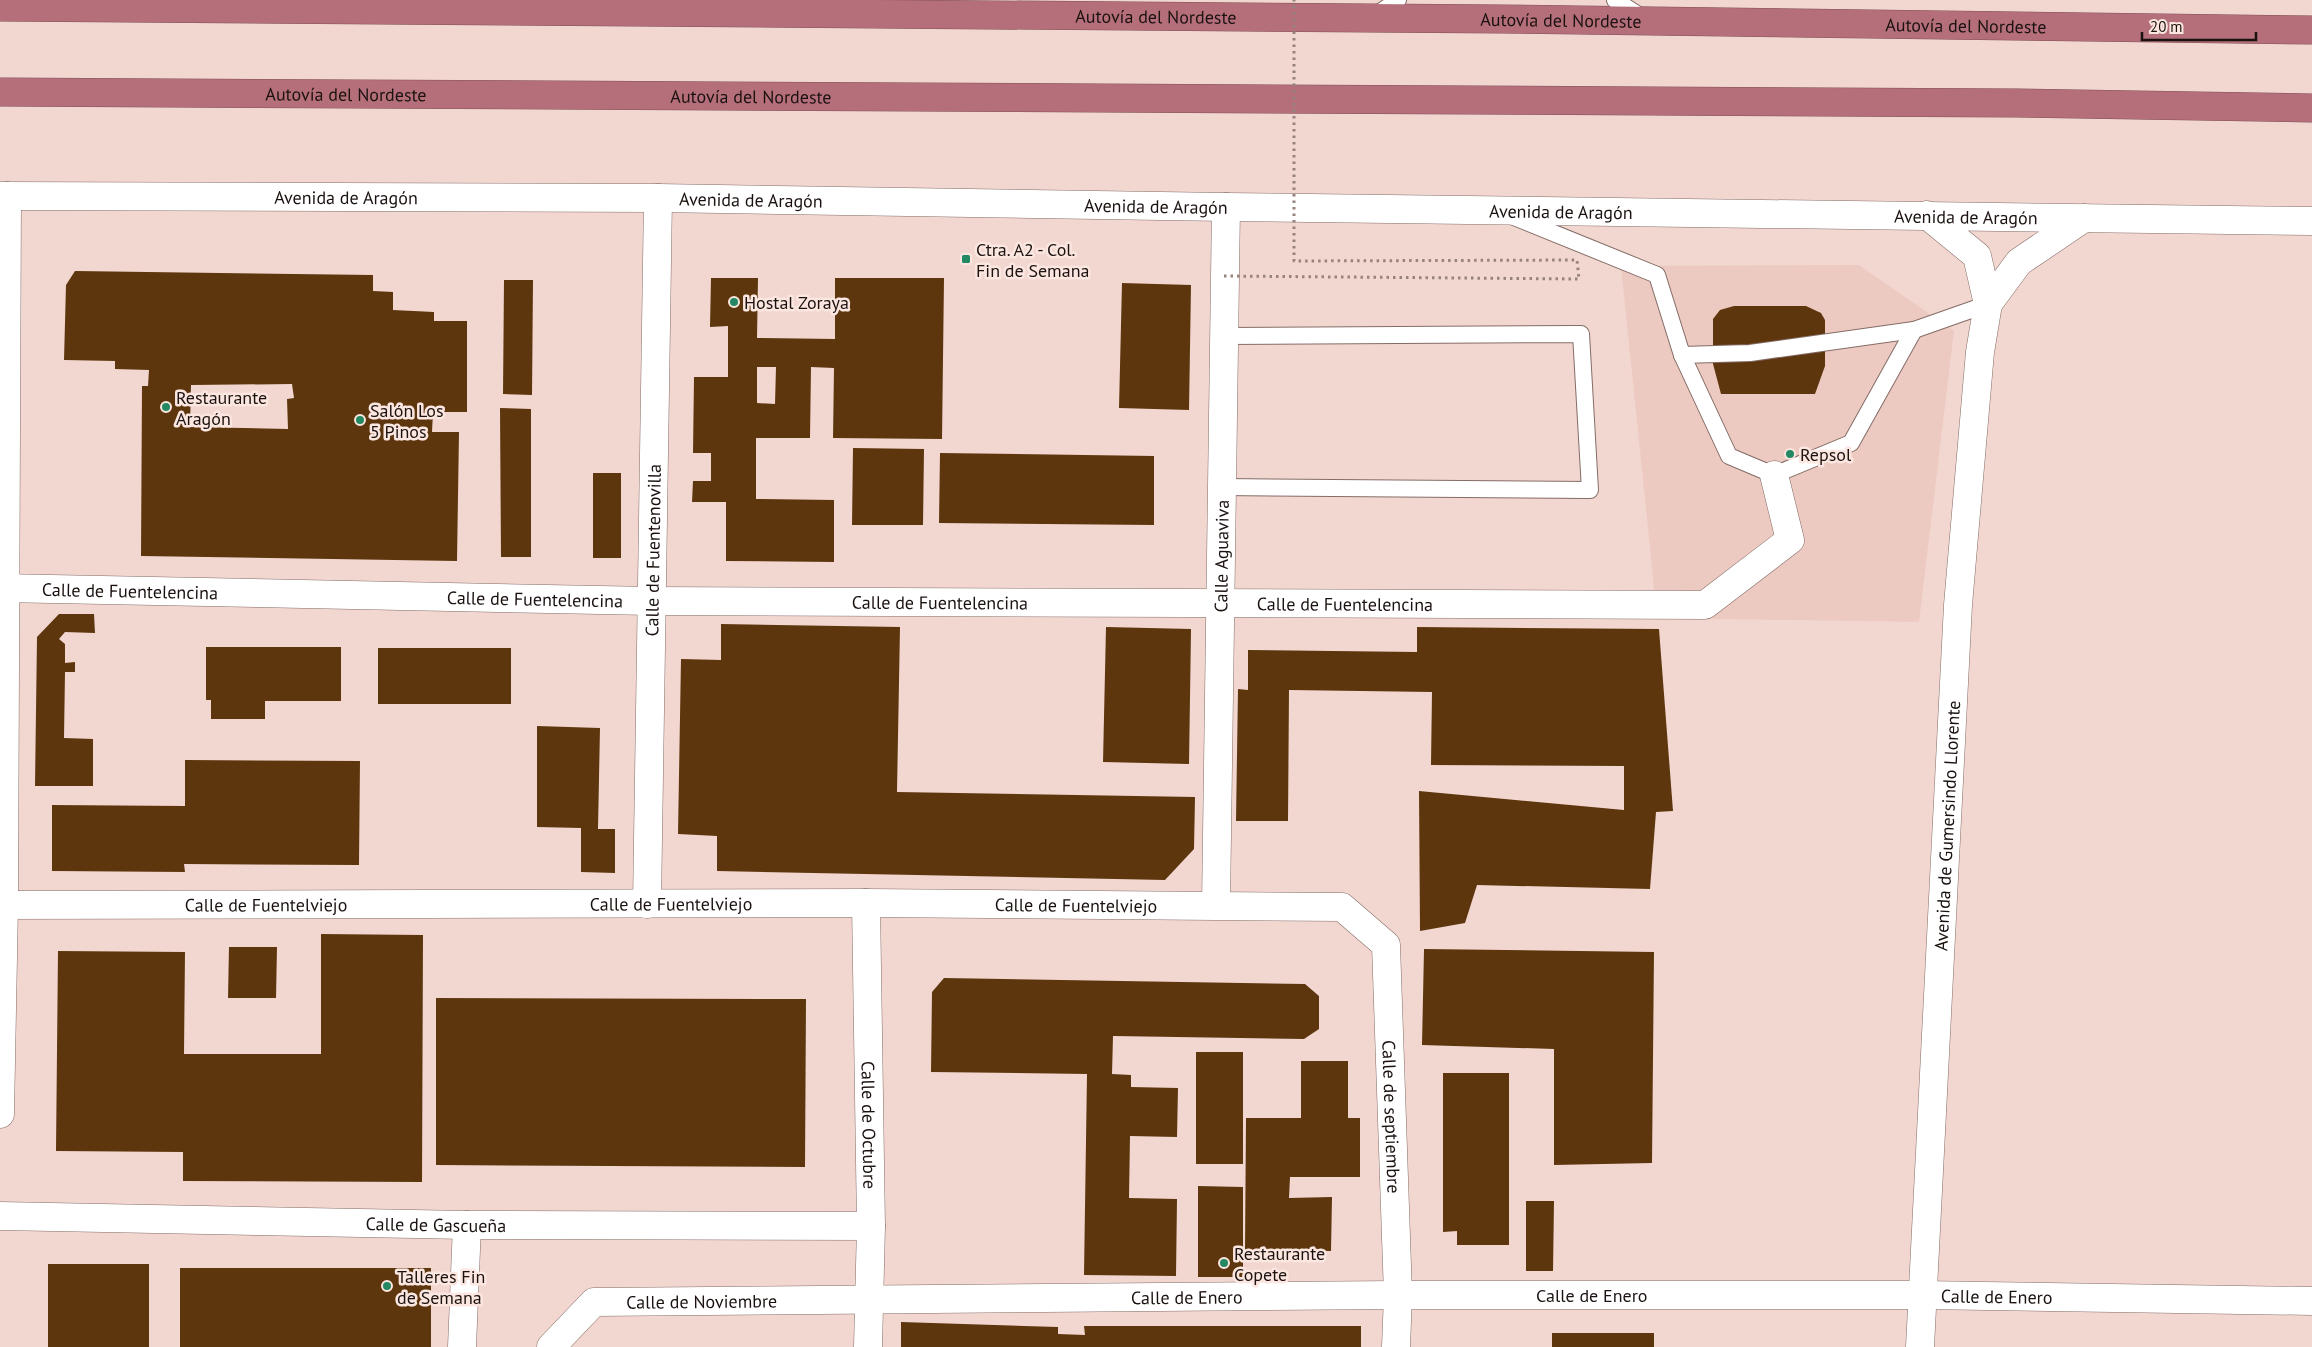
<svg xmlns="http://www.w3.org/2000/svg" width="2312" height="1347" font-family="'PT Sans',sans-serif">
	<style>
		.built { fill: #edcac1 }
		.building { fill: #5e360e; fill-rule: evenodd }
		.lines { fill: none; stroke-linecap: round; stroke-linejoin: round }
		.lane-casing { stroke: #846c66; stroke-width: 18 }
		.street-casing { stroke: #846c66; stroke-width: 29 }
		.secondary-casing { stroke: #846c66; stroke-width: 29 }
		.highway-casing { stroke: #7f4e56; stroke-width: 29 }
		.lane { stroke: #fff; stroke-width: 16 }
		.street { stroke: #fff; stroke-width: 28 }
		.secondary { stroke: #fff; stroke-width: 28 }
		.highway { stroke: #b56f7b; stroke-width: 28 }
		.path-bridge { stroke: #96837e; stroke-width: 3; stroke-dasharray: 2.5 4; stroke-linecap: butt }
		.poi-dot { fill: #248862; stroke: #fbe6e0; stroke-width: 2 }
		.labels { text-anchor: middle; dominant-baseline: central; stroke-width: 5; stroke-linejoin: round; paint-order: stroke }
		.street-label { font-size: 18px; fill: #1b1210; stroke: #fbe6e0 }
		.poi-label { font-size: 18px; fill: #1b1210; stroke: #fbe6e0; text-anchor: start }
	</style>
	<rect width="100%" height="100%" fill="#f2d7d0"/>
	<path class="built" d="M1859,265l95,66 -35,291 -264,-4 -2,-41 -32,-311z"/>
	<g class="building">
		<path d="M75,271l298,4v16l20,1v18l41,2v9h33v91h-34l-1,20h27l-2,129 -316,-5 1,-170h6l1,-16 -34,-1v-8l-51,-1 2,-75zM292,384l2,14 -7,1 1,30 -98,-2 1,-42z"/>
		<path d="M711,278h47l-1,60 78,1v-61h109l-2,161 -109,-1 1,-70 -23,-1 -1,71h-54v61l78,1v62l-108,-1v-59h-34l1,-21h18v-28h-18l1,-76h34v-51l-18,1zM757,367h19l-1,37 -18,-1z"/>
		<path d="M504,280h29l-1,115 -29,-1z"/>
		<path d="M1122,283l69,2 -2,125 -70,-2z"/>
		<path d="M1734,306h72l15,7 4,7v46l-10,28h-94l-8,-30v-45l7,-9z"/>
		<path d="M500,408l31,1v148h-30z"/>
		<path d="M853,448l71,1 -1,76h-71z"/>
		<path d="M940,453l214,3v69l-215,-2z"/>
		<rect x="593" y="473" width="28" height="85"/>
		<path d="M59,614h35l1,19 -30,-1 -6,7 6,5v19l10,-1v10h-10l-1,66 29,1v47h-58l2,-149z"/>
		<path d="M721,624l179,3 -3,165 298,5 -1,52 -29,31 -448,-9v-35l-39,-2 3,-175 40,1z"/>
		<path d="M1106,627l85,2 -2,135 -86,-2z"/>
		<path d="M1417,627l242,2 14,182 -17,1 -6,77 -173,-4 -12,38 -45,8 -1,-140 205,19v-44l-193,-1 1,-73 -143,-2 -1,131h-52l2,-132 10,1v-40l169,2z"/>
		<path d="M206,647h135v54h-76v18h-54v-19h-5z"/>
		<rect x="378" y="648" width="133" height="56"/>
		<path d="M537,726l63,2 -2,101h17v44l-34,-1v-44l-44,-1z"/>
		<path d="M185,760l175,1 -1,104 -175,-1 1,8 -133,-1v-66l133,1z"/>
		<path d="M321,934l102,1 -1,247 -239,-1v-29l-127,-1 2,-200 127,1 -1,102h137z"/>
		<path d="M229,947h48l-1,51h-48z"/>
		<path d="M1424,949l230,3 -2,211 -98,2v-116l-132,-4z"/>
		<path d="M944,978l361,6 14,12v33l-15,10 -191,-3 -1,38 19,1v12l47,1 -1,49 -47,-1 -1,62 48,1 -1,77 -92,-1 3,-201 -156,-2 1,-80z"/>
		<path d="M436,998l370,1 -1,168 -369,-2z"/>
		<rect x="1196" y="1052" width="47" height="112"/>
		<path d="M1301,1061h47v57h12v59h-70l-1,21 43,-1 -1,54 -86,-1 1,-132h55z"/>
		<path d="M1443,1073h66v172h-52v-14l-14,1z"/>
		<path d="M1198,1186l45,1v90h-45z"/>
		<path d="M1526,1201h28l-1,70h-27z"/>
		<rect x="48" y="1264" width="101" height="83"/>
		<rect x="180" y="1268" width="251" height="79"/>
		<path d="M901,1322l157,5v7l27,1 -1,-9h277v21h-460z"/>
		<rect x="1552" y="1333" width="102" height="14"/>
	</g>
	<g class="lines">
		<defs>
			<g id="lane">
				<path d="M1615,0l28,18"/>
				<path d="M1373,17l25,-17"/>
				<path d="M1514,217l143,58 25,80 68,-2 164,-23 74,-26"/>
				<path d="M1682,355l47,101 45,19 77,-32 63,-113"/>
				<path d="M1222,487l368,3 -9,-156 -358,2"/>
			</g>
			<g id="street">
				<path d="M1988,304l31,-42 65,-44"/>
				<path id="s1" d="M0,588l652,13 1053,4 85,-65 -16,-65"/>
				<path id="s2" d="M866,903l5,323 -3,121"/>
				<path id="s3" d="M647,904l11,-706"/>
				<path id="s4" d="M0,905l866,-2 476,4 44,38 12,350 -2,52"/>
				<path id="s5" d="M1216,905l10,-698"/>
				<path d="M0,1114l4,-209 3,-709"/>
				<path id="s6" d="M0,1216l467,9 404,1"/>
				<path d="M462,1347l5,-122"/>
				<path id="s7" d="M551,1347l43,-45 804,-7h524l390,6"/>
				<path id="s8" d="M1920,1347l38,-742 22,-253 8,-48 -11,-48 -50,-41"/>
			</g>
			<g id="secondary">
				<path id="s9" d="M0,196l658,2 568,9 1086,14"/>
			</g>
			<g id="highway">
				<path id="s10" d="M0,7l1501,12 811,11"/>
				<path id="s11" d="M0,92l2017,11 295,5"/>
			</g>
		</defs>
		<use href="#lane" class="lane-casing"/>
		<use href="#street" class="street-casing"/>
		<use href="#secondary" class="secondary-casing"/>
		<use href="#highway" class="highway-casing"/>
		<use href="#lane" class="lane"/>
		<use href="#street" class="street"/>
		<use href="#secondary" class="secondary"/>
		<use href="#highway" class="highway"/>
		<path class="path-bridge" d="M1224,276l355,3 -2,-19 -283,1v-261"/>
	</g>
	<g class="poi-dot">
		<rect x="961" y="254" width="10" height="10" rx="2.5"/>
		<circle cx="734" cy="302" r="5"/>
		<circle cx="166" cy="407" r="5"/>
		<circle cx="360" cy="420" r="5"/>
		<circle cx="1790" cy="454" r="5"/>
		<circle cx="1224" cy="1263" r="5"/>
		<circle cx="387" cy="1286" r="5"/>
	</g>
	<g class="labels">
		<g class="street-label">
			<text stroke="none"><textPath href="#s10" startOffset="1156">Autovía del Nordeste</textPath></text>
			<text stroke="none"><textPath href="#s10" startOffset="1561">Autovía del Nordeste</textPath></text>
			<text stroke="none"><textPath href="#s10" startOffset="1966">Autovía del Nordeste</textPath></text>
			<text stroke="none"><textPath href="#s11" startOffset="346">Autovía del Nordeste</textPath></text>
			<text stroke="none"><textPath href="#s11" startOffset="751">Autovía del Nordeste</textPath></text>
			<text stroke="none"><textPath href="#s9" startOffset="346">Avenida de Aragón</textPath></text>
			<text stroke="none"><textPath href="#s9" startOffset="751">Avenida de Aragón</textPath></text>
			<text stroke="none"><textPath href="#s9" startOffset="1156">Avenida de Aragón</textPath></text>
			<text stroke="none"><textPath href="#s9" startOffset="1561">Avenida de Aragón</textPath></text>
			<text stroke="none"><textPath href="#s9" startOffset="1966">Avenida de Aragón</textPath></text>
			<text stroke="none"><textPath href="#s3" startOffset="354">Calle de Fuentenovilla</textPath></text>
			<text stroke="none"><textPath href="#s5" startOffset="349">Calle Aguaviva</textPath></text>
			<text stroke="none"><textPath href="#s1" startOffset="130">Calle de Fuentelencina</textPath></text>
			<text stroke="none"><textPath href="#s1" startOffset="535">Calle de Fuentelencina</textPath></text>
			<text stroke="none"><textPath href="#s1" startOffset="940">Calle de Fuentelencina</textPath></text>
			<text stroke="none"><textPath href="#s1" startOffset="1345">Calle de Fuentelencina</textPath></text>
			<text stroke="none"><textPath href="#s8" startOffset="522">Avenida de Gumersindo Llorente</textPath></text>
			<text stroke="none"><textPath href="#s4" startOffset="671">Calle de Fuentelviejo</textPath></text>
			<text stroke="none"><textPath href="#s4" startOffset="1076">Calle de Fuentelviejo</textPath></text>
			<text stroke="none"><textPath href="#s4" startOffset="266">Calle de Fuentelviejo</textPath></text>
			<text stroke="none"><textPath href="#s4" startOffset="1572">Calle de septiembre</textPath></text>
			<text stroke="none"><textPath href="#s2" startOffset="222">Calle de Octubre</textPath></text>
			<text stroke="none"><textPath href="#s6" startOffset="436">Calle de Gascueña</textPath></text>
			<text stroke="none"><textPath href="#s7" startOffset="1060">Calle de Enero</textPath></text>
			<text stroke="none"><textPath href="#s7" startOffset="1465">Calle de Enero</textPath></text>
			<text stroke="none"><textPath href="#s7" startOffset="655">Calle de Enero</textPath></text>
			<text stroke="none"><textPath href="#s7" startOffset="170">Calle de Noviembre</textPath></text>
		</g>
		<g class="poi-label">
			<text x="976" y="249">Ctra. A2 - Col.<tspan x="976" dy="21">Fin de Semana</tspan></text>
			<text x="744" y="302">Hostal Zoraya</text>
			<text x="176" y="397">Restaurante<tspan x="176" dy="21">Aragón</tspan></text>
			<text x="370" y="410">Salón Los<tspan x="370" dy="21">5 Pinos</tspan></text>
			<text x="1800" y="454">Repsol</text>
			<text x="1234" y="1253">Restaurante<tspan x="1234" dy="21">Copete</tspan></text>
			<text x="397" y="1276">Talleres Fin<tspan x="397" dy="21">de Semana</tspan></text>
		</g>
	</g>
	<path d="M2142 32v8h114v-8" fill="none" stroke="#1b1210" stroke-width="2.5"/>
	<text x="2150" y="32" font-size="15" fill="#1b1210" stroke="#fbe6e0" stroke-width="4" paint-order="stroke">20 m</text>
</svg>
